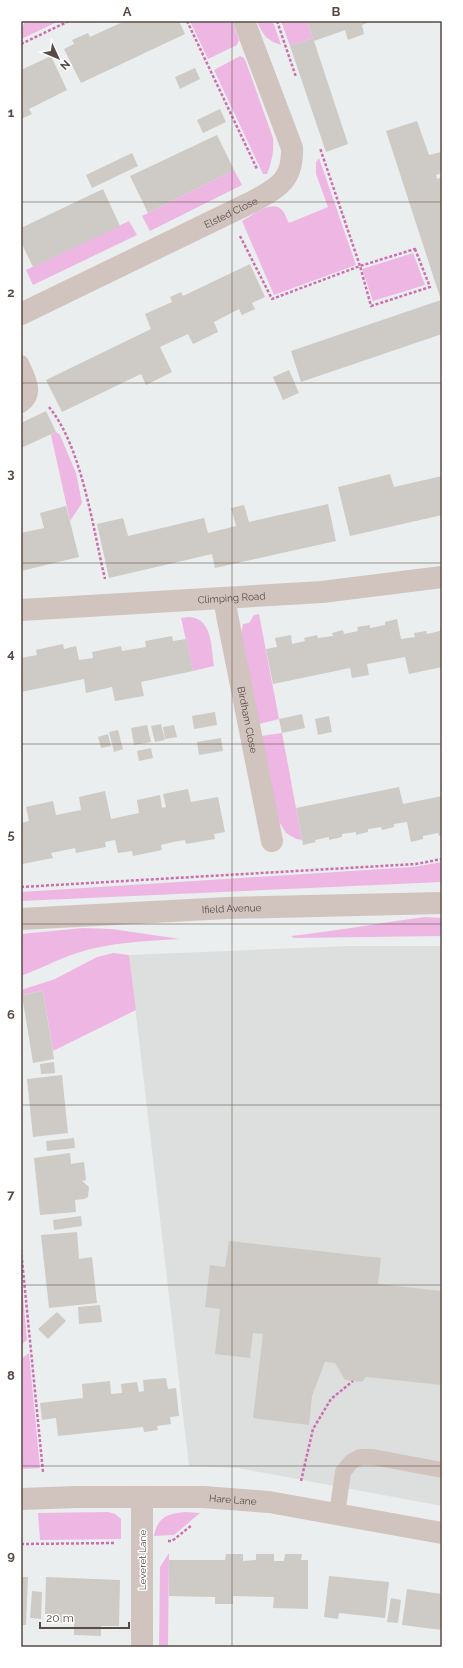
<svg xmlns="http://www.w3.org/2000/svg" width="463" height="1668" font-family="Raleway,sans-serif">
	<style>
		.education { fill: #dddfde }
		.green { fill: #eeb7e3 }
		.building { fill: #cecac5 }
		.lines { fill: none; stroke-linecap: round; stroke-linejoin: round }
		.path { stroke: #cc6fae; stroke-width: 2.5; stroke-dasharray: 3 2; stroke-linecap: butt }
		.service { stroke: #d1c3be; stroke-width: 16 }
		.minor { stroke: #d1c3be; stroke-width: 22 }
		.tertiary { stroke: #d1c3be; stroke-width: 22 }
		.grid { fill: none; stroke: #594a44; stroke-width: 1; stroke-opacity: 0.55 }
		.labels { text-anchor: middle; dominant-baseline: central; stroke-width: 3; stroke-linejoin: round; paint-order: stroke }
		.street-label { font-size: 10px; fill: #594a44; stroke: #fff }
		.neatline { fill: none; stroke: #594a44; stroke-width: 1.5 }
		.grid-label { font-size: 13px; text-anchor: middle; font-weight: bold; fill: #594a44 }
	</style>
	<rect width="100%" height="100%" fill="#ebeeee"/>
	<path class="education" d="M347,946h95v560l-204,-38 -49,-2 -60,-511z"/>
	<g class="green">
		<path d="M25,21h29l1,2 -34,16 1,-11z"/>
		<path d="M190,21h42l7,19 -2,5 -29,14z"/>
		<path d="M257,21h16l8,24c-14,-4 -19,-11 -24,-24z"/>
		<path d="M281,21h26l6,17 -23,8z"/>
		<path d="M240,56l4,2 2,4 27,76c1,13 -1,23 -6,36h-4l-49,-104z"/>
		<path d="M319,158l37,107 -82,30 -32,-74c9,-5 29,-21 39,-12 4,3 5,9 8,14l39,-16 -12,-33v-12z"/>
		<path d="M234,170l8,15 -92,46 -8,-15z"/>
		<path d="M129,221l8,14 -104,50 -7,-15z"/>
		<path d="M413,253l12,32 -52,16 -11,-32z"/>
		<path d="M56,432l4,3 16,38 6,30 -12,18 -19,-86z"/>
		<path d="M259,614l20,105 -20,5 -18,-89 2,-11 6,-1 5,-8z"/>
		<path d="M189,617c24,1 22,31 25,49l-21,5 -12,-53z"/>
		<path d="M282,733l20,107 -6,-1 -10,-6 -8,-13 -17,-84z"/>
		<path d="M442,862v20l-421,19v-9l392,-25z"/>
		<path d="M425,917l17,1v18l-148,2 -3,-2c45,-5 89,-13 134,-19z"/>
		<path d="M83,928l29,1 68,10c-35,2 -69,3 -103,14 -19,6 -37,16 -56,23v-42z"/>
		<path d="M113,953l16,2 7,55 -83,41 -10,-60 -22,4v-5l34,-11 42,-22z"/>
		<path d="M21,1276l6,64 -6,5z"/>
		<path d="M29,1353l11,115 -19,1v-110z"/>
		<path d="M108,1512l7,2 6,5v20l-81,1 -2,-27z"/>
		<path d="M186,1512l14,1 -26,22 -20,1c4,-20 13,-22 32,-24z"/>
		<path d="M169,1553l-1,94h-9l1,-80z"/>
	</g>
	<g class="building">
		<path d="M125,21h54l6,13 -104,49 -17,-34 10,-5 -2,-4 16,-7 2,4z"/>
		<path d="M307,21h65l-10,4 2,9 -16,6 -3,-10 -31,11 34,103 -22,8 -36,-106 23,-8z"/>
		<path d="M51,56l16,34 -38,19 3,5 -11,5v-49z"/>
		<path d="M195,68l5,11 -20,10 -5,-12z"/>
		<path d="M220,109l6,13 -23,11 -6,-13z"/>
		<path d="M417,121l12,34 12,-3 1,1v20l-6,2 1,4 5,-2v157l-141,48 -10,-31 150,-51 -55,-169z"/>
		<path d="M217,135l17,35 -86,43 -18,-37z"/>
		<path d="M132,153l6,13 -46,22 -6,-13z"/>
		<path d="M103,189l17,37 -87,41 -12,-25v-14z"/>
		<path d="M250,264l15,33 -13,6 3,6 -13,6 -3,-6 -25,13 4,10 -25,12 -5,-10 -28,13 12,25 -26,13 -5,-11 -79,38 -16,-32 105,-51 -6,-15 27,-12 -2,-5 11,-5 2,4z"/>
		<path d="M289,370l10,23 -16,7 -10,-23z"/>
		<path d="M46,411l10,21 -35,16v-25z"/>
		<path d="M390,474l4,13 48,-11v39l-92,21 -12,-49z"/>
		<path d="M328,504l8,37 -121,27 -3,-14 -103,24 -12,-54 26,-6 5,18 76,-18 4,15 28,-7 -5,-18 13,-3 5,17z"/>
		<path d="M66,506l13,51 -58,14v-38l23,-5 -4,-15z"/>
		<path d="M397,619l4,20 14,-2 -1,-4 12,-2 1,3 13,-3v-3h2v39l-33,7 -4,-17 -38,7 2,11 -17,3 -2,-10 -77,16 -7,-35 11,-2 -2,-9 16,-3 1,9 13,-3 -1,-3 13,-3 1,3 15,-2 -1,-3 11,-3 1,4 14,-3 -1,-4 13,-2v3l15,-3v-3z"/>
		<path d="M172,636l1,5 13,-2 7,32 -52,11 3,14 -29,5 -3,-14 -26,6 -2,-14 -63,13v-34l16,-3 -1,-5 27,-6 1,5 12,-3 3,14 14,-2 -1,-6 29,-6 1,5 24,-4 -1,-6z"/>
		<path d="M215,712l2,13 -23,4 -2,-13z"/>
		<path d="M302,714l3,14 -23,5 -3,-14z"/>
		<path d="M329,716l3,16 -14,3 -3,-16z"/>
		<path d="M161,724l4,16 -10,2 -4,-16z"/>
		<path d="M147,725l4,17 -17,3 -3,-17z"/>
		<path d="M174,725l3,12 -12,2 -2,-12z"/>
		<path d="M118,730l5,19 -9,3 -5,-20z"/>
		<path d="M108,734l3,12 -10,2 -3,-11z"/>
		<path d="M221,738l2,13 -24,4 -2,-13z"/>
		<path d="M151,748l2,10 -14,3 -2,-10z"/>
		<path d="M399,787l4,17 39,-8v39l-3,1 -1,-3 -15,3v3l-12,3 -4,-20 -13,2v3l-12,3 -1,-3 -13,2v3l-12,3v-3l-14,2v3l-13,3v-3l-14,3 1,2 -13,3 -7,-37z"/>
		<path d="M188,789l3,13 27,-5 7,35 -11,2 1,5 -29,5 -1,-4 -12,2 -12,3 1,5 -29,6 -1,-5 -14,2 -3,-13 -10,2 1,5 -30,6 -1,-5 -24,5 2,5 -31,6 -1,-41 8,-2 -3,-14 27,-6 3,14 25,-5 -2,-13 26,-6 6,28 28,-6 -2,-13 23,-5 2,13 4,-1 -3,-13z"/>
		<path d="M43,991l11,68 -21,4 -11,-68z"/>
		<path d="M54,1062l1,11 -14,1 -1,-10z"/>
		<path d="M62,1075l6,58 -35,4 -6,-58z"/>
		<path d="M74,1138l1,10 -28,3 -1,-10z"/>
		<path d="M70,1153l1,11 13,-2 2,18 -4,1 7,6 -1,10 -4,2 -9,1 1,12 -36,3 -6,-57z"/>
		<path d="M81,1216l1,10 -28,4 -1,-10z"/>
		<path d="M77,1232l2,27 13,-2 5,46 -48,5 -8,-73z"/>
		<path d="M229,1241l152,17 -3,26 64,7v94l-76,-8 -4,5 -17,-2 -10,-17 -10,-1 -13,34 -3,29 -56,-7 10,-84 -10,-1 -3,25 -35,-4 5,-45 -15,-2 5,-42 15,2z"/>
		<path d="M100,1305l2,17 -23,2 -1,-17z"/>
		<path d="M57,1312l9,9 -18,18 -10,-10z"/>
		<path d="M166,1378l2,11 8,-1 3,28 -9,1 1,7 -14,2 1,4 -14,2 -1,-5 -85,9 -2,-18 -14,2 -2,-17 43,-5 -1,-14 28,-3 1,13 11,-1 -1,-9 16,-2 2,10 5,-1 -1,-11z"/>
		<path d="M226,1554h17v7l13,-1v-6h18v7h10l1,-7h17l-1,6h7v49l-35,-1 1,-11 -41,-1v8h-18v-7l-46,-1v-36h56z"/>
		<path d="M329,1576l60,6 -4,36 -46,-5 -1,6 -14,-2z"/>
		<path d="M21,1577h7l-2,48h-5z"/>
		<path d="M46,1577l74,3 -1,46h-18v10l-27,-1v-16l-5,4h-7l-4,-4v-4l-13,-1z"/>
		<path d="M407,1589l35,5v36l-40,-5z"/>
		<path d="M32,1591l10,1 -1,27 -11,-1z"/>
		<path d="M391,1598l10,2 -3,23 -11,-1z"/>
	</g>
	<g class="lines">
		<g class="path">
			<path d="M187,21l70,148"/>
			<path d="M277,21l19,56"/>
			<path d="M21,44l48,-23"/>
			<path d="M240,236l32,63 88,-33 -40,-118"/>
			<path d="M415,249l15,38 -59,19 -11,-40z"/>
			<path d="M49,407c33,40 44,122 56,172"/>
			<path d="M21,887l395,-23 26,-5"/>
			<path d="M21,1250l22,222"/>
			<path d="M301,1481l12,-52 18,-30 22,-18"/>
			<path d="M168,1541h4l20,-16"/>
			<path d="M21,1544l94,-1"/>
		</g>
		<g class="service">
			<path d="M21,363c6,14 17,31 0,42"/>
			<path d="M337,1514l6,-42 8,-10 9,-5h13l69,13"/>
		</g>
		<g class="minor">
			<path id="s1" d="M21,314l233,-113c25,-14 39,-21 38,-53l-48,-127"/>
			<path id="s2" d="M227,599l-1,10 2,11 44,221"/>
			<path id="s3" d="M21,610l301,-18 120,-15"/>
			<path id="s4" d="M21,1499l56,-2h126l66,5 173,31"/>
			<path d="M142,1647v-150"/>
		</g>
		<path class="tertiary" id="s5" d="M21,919l206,-11 215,-5"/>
	</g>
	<path class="grid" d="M232,21v1626M21,202h421M21,383h421M21,563h421M21,744h421M21,924h421M21,1105h421M21,1285h421M21,1466h421"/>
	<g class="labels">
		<g class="street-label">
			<text stroke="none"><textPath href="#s1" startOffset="233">Elsted Close</textPath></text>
			<text stroke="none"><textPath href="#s3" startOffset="211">Climping Road</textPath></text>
			<text stroke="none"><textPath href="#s2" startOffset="123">Birdham Close</textPath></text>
			<text stroke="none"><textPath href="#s5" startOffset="211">Ifield Avenue</textPath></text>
			<text stroke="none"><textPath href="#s4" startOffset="212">Hare Lane</textPath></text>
			<text transform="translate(142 1560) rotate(-90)">Leveret Lane</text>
		</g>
	</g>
	<rect width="463" height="1668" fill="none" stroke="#ffffff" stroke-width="44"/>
	<g transform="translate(58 58) rotate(134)" stroke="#ffffff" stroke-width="3" paint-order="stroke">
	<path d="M0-3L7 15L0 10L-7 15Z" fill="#594a44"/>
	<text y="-6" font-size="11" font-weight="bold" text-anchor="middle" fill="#594a44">N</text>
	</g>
	<path d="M40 1622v6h89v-6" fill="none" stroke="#594a44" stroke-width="2"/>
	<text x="46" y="1622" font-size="12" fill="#594a44" stroke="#ffffff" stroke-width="3" paint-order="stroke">20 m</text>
	<rect x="22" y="22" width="419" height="1624" class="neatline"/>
	<g class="grid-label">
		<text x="127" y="16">A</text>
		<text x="336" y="16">B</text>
		<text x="11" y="117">1</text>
		<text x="11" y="297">2</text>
		<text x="11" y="478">3</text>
		<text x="11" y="658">4</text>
		<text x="11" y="839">5</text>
		<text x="11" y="1019">6</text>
		<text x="11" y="1199">7</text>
		<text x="11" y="1380">8</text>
		<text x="11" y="1560">9</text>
	</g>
</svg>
